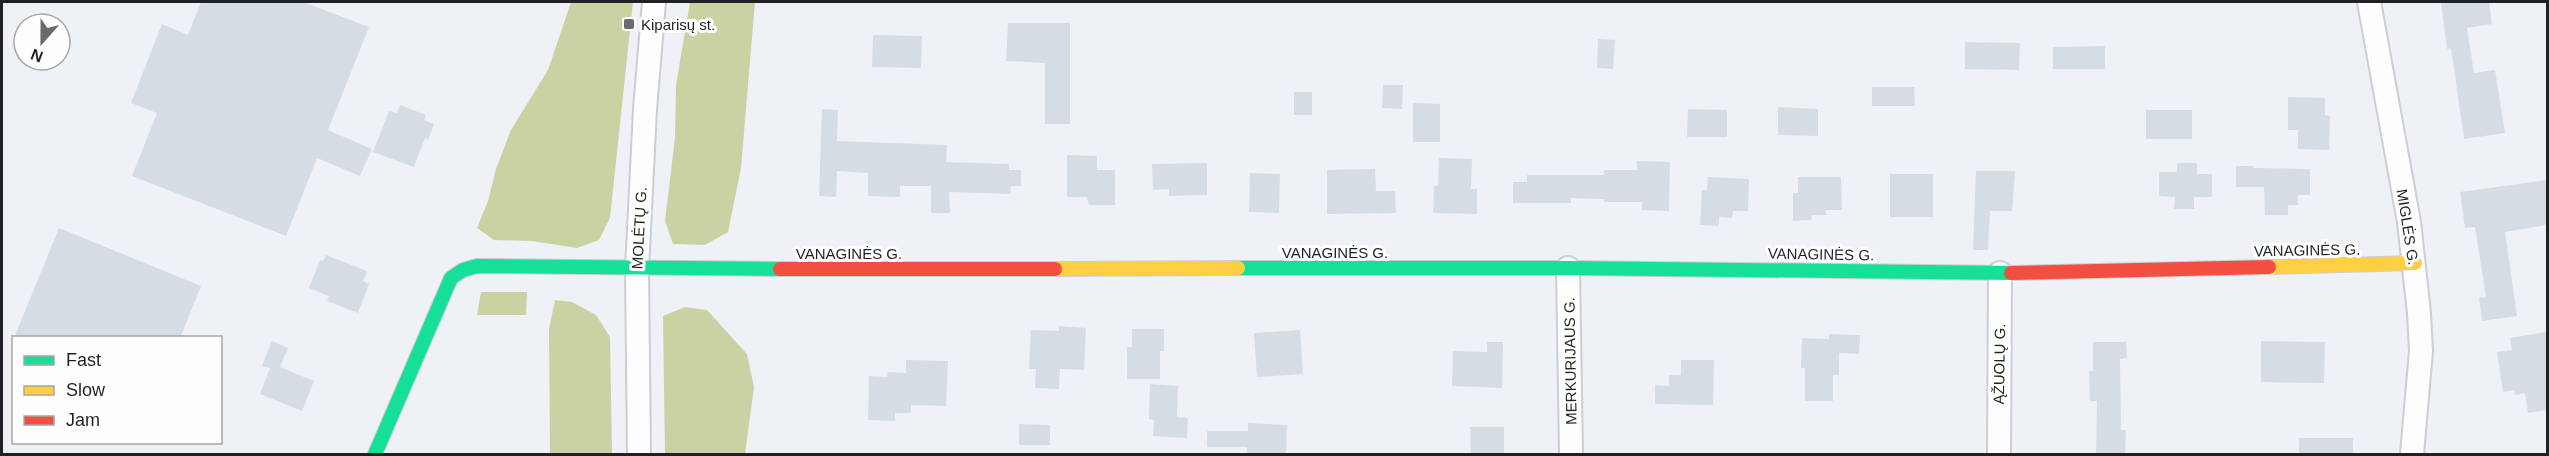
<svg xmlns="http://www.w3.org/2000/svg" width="2549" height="456" font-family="Arial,sans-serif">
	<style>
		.forest { fill: #c9d2a2 }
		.building { fill: #d5dce4 }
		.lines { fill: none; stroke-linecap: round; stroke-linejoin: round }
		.street-casing { stroke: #cbcfd3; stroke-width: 26 }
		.fast-casing { stroke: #cbcfd3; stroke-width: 16 }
		.slow-casing { stroke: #cbcfd3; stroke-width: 16 }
		.jam-casing { stroke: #cbcfd3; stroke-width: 16 }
		.street { stroke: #fcfdfe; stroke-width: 22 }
		.fast { stroke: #16e098; stroke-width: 14 }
		.slow { stroke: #ffcf43; stroke-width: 14 }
		.jam { stroke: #f24e42; stroke-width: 14 }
		.poi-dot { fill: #676b6e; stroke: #fefefe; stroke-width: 2 }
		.labels { text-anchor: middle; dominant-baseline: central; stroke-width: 6; stroke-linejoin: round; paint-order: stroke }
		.poi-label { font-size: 15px; fill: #1f2225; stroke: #fefefe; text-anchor: start }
		.street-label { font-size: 15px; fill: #1f2225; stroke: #fefefe }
	</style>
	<rect width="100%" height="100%" fill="#eef2f7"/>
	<g class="forest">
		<path d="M571,2h62l-23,216 -11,22 -22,8 -45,-7 -38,-1 -17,-12 11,-27 8,-32 15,-39 37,-60z"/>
		<path d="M690,2h65l-14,166 -13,64 -23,13 -32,-1 -8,-23 10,-83 1,-53z"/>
		<path d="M481,292h46l-1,23h-49z"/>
		<path d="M555,300l17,2 24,13 14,22 2,117h-62l-1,-125z"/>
		<path d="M685,307l22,3 40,44 7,33 -9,67h-80l-2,-138z"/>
	</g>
	<g class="building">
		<path d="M201,2h102l66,25 -41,103 44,19 -12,27 -43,-18 -31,78 -154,-60 25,-63 -26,-10 31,-79 26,11z"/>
		<path d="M2441,2h48l3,22 -25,4 7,45 21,-3 10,63 -41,6 -13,-91 -4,1z"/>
		<path d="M1008,23h62v101h-25v-61l-39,-2z"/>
		<path d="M873,35l49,1 -1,32 -49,-1z"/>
		<path d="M1598,39l17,1 -2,29 -16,-1z"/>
		<path d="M1965,42l55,1 -1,27 -54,-1z"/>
		<path d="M2105,46v23h-52v-22z"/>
		<path d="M1383,85h20l-1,24 -20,-1z"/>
		<path d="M1872,87h42l1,19h-43z"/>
		<rect x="1294" y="92" width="18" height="23"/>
		<path d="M2288,97l37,1v17l5,1 -1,34 -31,-1v-19h-10z"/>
		<path d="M1413,103l27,1v38h-27z"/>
		<path d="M400,105l26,10 -2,5 10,4 -6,16 -3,-2 -11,29 -41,-15 16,-41 8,2z"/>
		<path d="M1778,107l40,2v27l-40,-1z"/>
		<path d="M822,109l16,1 -1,31 110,4 -1,17 63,2v6h12v16h-10l-1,8 -61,-2 1,21h-19v-27h-31v11l-32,-1v-23l-31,-2 -1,26 -17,-1z"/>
		<path d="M1688,109l39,1v27h-40z"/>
		<rect x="2146" y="110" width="46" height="29"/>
		<path d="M1067,155l30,1v14h18v35h-26l-2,-8h-20z"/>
		<path d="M1439,158l33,1 -1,30h6v25l-44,-1 1,-27h4z"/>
		<path d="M1637,161l33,1 -1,49 -27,-1v-8h-38v-3l-33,-1v5h-58v-21h14v-7h77v-5h33z"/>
		<path d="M1207,163v32l-38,1v-7l-16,1 -1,-26z"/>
		<path d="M2177,163h20v11h15v23h-18v12h-20l1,-12 -16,-1v-24h18z"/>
		<path d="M2236,166h17v2l57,1v26h-12v10h-10v10h-23l-1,-28h-28z"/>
		<path d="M1375,169l1,22h19l1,22 -69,1v-44z"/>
		<path d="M1976,171h39l-3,40h-22l-2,39h-15z"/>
		<path d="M1250,173l30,1 -1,39 -30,-1z"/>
		<rect x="1890" y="174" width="43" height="43"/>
		<path d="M1708,177l41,2 -1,32h-15l-1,7 -13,-1v9l-19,-1 2,-35h5z"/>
		<path d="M1798,177h43l1,33h-16v5h-14l-1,5 -18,1v-28h5z"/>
		<path d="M2547,180v45l-42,7 12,84 -35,5 -3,-23 7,-1 -11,-70 -10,1 -5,-36z"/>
		<path d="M59,228l142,58 -21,52h-166z"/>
		<path d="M326,255l41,16 -4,10 6,3 -11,29 -31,-12 2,-5 -20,-8 11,-28 3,1z"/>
		<path d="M1059,326l27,2 -2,42 -24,-1 -1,20 -24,-1 1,-19h-7l2,-39 28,1z"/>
		<path d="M1132,329h32v22h-4v28h-33v-32h5z"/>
		<path d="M1300,330l3,44 -46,3 -3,-44z"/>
		<path d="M2546,332l1,78 -19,3 -3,-20 -10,2 -1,-5 -11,2 -6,-40 15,-2 -2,-12z"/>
		<path d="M1829,334l31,1 -1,19 -20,-1v22h-6v26h-28v-33h-4l1,-30 27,1z"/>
		<path d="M272,341l16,7 -8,19 34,14 -12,30 -42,-17 10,-26 -8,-2z"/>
		<path d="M2261,341l64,1 -1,41 -63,-1z"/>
		<path d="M1487,342h16l-1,46 -50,-2 1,-35 34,1z"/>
		<path d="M2093,342h33l1,16 -7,1 1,71h5l-1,24h-29l1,-53h-7l-1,-30h4z"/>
		<path d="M906,360l42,1 -2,45 -35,-1v8h-16v8l-27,-1 1,-44 18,1 1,-5 18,1z"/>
		<path d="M1681,360h33l-1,45 -58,-1v-19l14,1v-11h12z"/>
		<path d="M1150,384l28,2 -1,31 11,1 -1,20 -34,-2 1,-16 -5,-1z"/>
		<path d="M1248,423l39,2 -1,29h-39v-7h-40v-16h41z"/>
		<path d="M1019,424l31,1v20h-31z"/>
		<path d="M1470,427h34v27h-33z"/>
		<rect x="2299" y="438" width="54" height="16"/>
	</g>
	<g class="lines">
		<defs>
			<g id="street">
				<path d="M2369,2l40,220 10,91 2,38 -9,103"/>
				<path d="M1568,268l3,186"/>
				<path d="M639,454l-2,-185 8,-160 9,-107"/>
				<path d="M1999,454l1,-181"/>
			</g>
			<g id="fast">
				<path d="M1238,268h330l443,5"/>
				<path d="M375,454l76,-176 12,-8 14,-4 303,3"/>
			</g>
			<g id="slow">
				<path d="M2269,267l146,-4"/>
				<path d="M1055,269l183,-1"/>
			</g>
			<g id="jam">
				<path d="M780,269h275"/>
				<path d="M2011,273l258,-6"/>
			</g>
		</defs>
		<use href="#street" class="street-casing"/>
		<use href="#fast" class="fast-casing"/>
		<use href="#slow" class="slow-casing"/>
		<use href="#jam" class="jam-casing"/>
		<use href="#street" class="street"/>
		<use href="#fast" class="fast"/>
		<use href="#slow" class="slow"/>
		<use href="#jam" class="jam"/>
	</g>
	<rect class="poi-dot" x="623" y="18" width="12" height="12" rx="3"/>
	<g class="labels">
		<g class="poi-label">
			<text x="641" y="24">Kiparisų st.</text>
		</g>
		<g class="street-label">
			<text transform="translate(2408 227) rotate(81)">MIGLĖS G.</text>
			<text transform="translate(639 228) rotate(-87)">MOLĖTŲ G.</text>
			<text transform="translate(2307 250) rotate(-1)">VANAGINĖS G.</text>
			<text x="1335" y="252">VANAGINĖS G.</text>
			<text x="849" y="253">VANAGINĖS G.</text>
			<text transform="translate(1821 254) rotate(1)">VANAGINĖS G.</text>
			<text transform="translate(1570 361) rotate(-91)">MERKURIJAUS G.</text>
			<text transform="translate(1999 364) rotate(-89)">ĄŽUOLŲ G.</text>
		</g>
	</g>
	<rect width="2549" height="456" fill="none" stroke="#1f2225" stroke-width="6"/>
	<rect x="12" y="336" width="210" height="108" fill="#fefefe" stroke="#a5a6a7" stroke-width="1.5"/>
	<rect x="24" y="356" width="30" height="9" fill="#16e098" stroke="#a5a6a7" stroke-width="1.5"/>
	<text x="66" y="366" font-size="18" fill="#1f2225">Fast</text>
	<rect x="24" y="386" width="30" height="9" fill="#ffcf43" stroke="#a5a6a7" stroke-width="1.5"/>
	<text x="66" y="396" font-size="18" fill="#1f2225">Slow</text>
	<rect x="24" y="416" width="30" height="9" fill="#f24e42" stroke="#a5a6a7" stroke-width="1.5"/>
	<text x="66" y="426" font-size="18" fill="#1f2225">Jam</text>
	<g transform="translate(42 42) rotate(201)"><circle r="28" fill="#fefefe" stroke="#a5a6a7" stroke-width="1.5"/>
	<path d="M0-4.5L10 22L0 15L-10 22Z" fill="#676b6e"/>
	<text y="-9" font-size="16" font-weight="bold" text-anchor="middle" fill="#1f2225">N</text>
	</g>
</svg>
